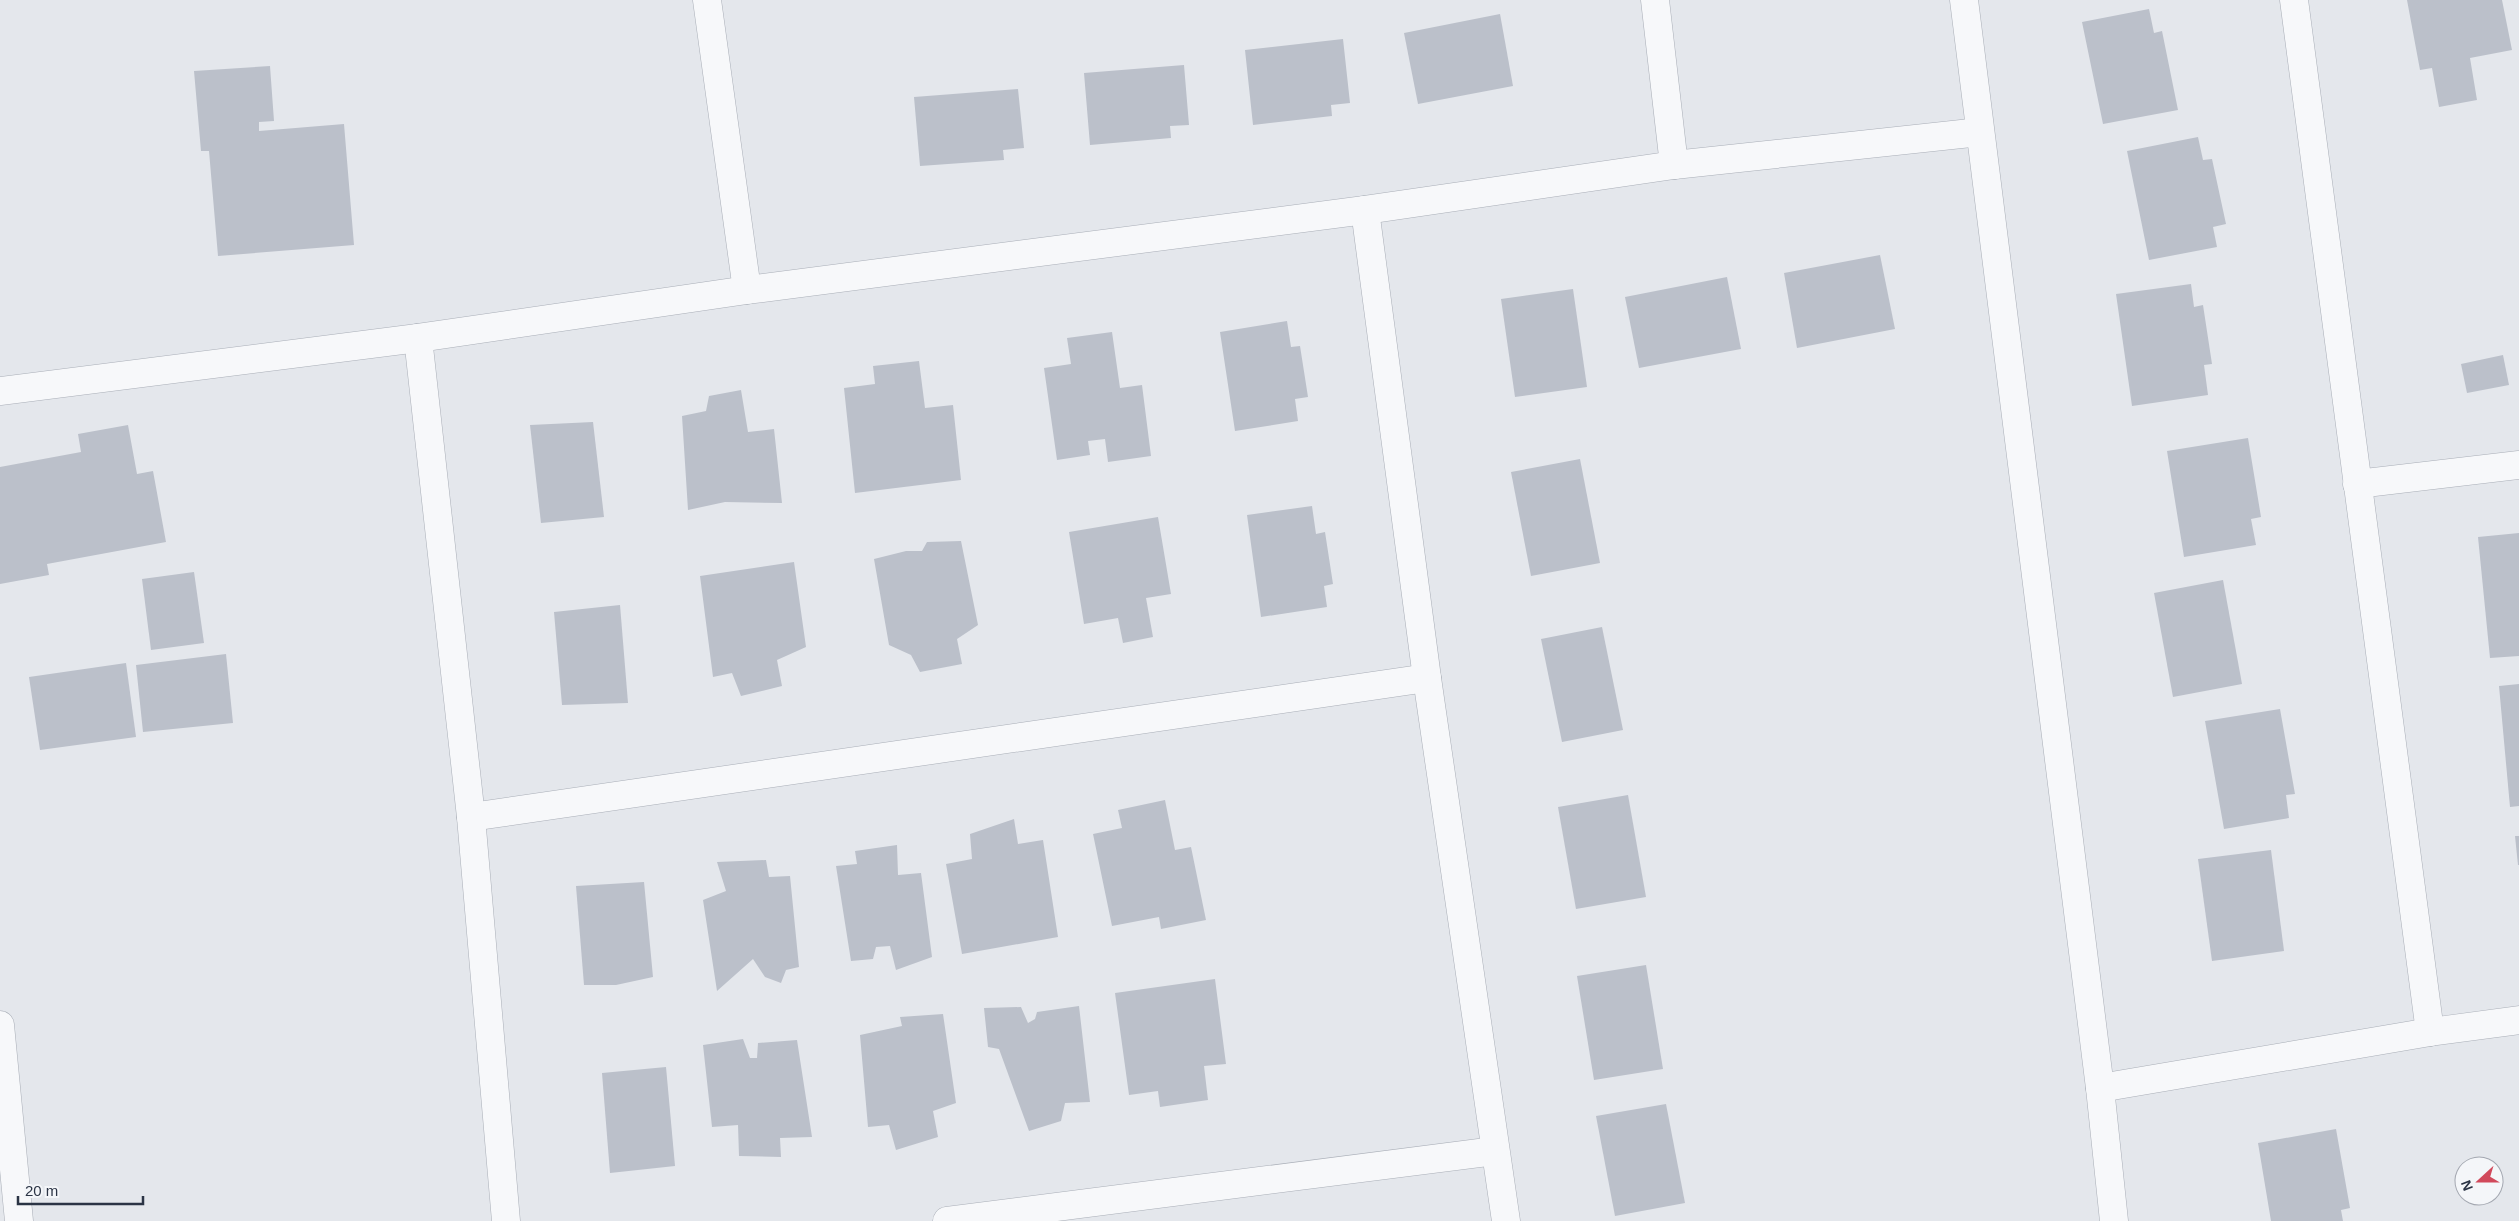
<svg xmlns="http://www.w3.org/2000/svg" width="2519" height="1221" font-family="Arial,sans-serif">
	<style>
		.building { fill: #bbc0ca }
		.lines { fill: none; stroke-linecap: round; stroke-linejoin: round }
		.street-casing { stroke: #a9aeb7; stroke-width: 29 }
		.street { stroke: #f7f8fa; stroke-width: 28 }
	</style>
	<rect width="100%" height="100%" fill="#e4e7ec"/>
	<g class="building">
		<path d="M2407,0h95l10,50 -42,8 7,42 -38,7 -7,-39 -12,2z"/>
		<path d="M2149,9l5,24 8,-2 16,79 -75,14 -21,-102z"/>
		<path d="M1500,14l13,72 -95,18 -14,-71z"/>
		<path d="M1343,39l7,64 -19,2 1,11 -79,9 -8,-75z"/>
		<path d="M1184,65l5,60 -19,1 1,12 -81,7 -6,-72z"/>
		<path d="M270,66l4,55 -15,1v9l85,-7 10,121 -136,11 -9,-105h-8l-7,-80z"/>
		<path d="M1018,89l6,59 -21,2 1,10 -84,6 -6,-69z"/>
		<path d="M2198,137l5,23 9,-1 14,65 -13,3 4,20 -68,13 -22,-109z"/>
		<path d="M1880,255l15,74 -98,19 -13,-75z"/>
		<path d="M1727,277l14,72 -102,19 -14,-71z"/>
		<path d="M2191,284l3,23 9,-2 9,59 -8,1 4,30 -76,11 -16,-112z"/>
		<path d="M1573,289l14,98 -72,10 -14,-98z"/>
		<path d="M1287,321l4,26 9,-1 8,51 -13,2 3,22 -63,10 -15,-99z"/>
		<path d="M1112,332l8,56 22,-3 9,71 -43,6 -3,-23 -17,2 2,14 -33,5 -13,-92 27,-4 -4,-26z"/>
		<path d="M2503,355l6,30 -42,8 -6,-29z"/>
		<path d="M919,361l6,47 28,-3 8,75 -106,13 -11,-105 31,-4 -2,-18z"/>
		<path d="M741,390l7,42 26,-3 8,74 -57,-1 -37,8 -6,-94 24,-5 3,-15z"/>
		<path d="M593,422l11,95 -63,6 -11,-98z"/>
		<path d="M128,425l9,49 16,-3 13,71 -119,22 2,11 -49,9v-117l81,-15 -3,-18z"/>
		<path d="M2248,438l13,79 -10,2 5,26 -72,12 -17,-106z"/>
		<path d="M1580,459l20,104 -69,13 -20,-104z"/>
		<path d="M1312,506l4,28 9,-2 8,52 -9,2 3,21 -66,10 -14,-102z"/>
		<path d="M1158,517l13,77 -25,4 7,39 -30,6 -5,-25 -34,6 -15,-92z"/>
		<path d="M2519,533v123l-29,2 -12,-121z"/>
		<path d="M961,541l17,84 -21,14 5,25 -42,8 -9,-17 -22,-10 -15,-86 32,-8h16l5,-9z"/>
		<path d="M794,562l12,85 -29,13 5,26 -41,10 -9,-23 -19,4 -13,-101z"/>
		<path d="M194,572l10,71 -53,7 -9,-71z"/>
		<path d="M2223,580l19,104 -69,13 -19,-104z"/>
		<path d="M620,605l8,98 -66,2 -8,-93z"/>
		<path d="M1602,627l21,103 -61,12 -21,-103z"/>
		<path d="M226,654l7,69 -90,9 -7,-67z"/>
		<path d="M126,663l10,74 -96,13 -11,-73z"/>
		<path d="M2519,684v122l-9,1 -11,-121z"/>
		<path d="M2280,709l15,85 -9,1 3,23 -65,11 -19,-108z"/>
		<path d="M1628,795l18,102 -70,12 -18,-102z"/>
		<path d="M1165,800l10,50 16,-3 15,73 -45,9 -2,-12 -47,9 -19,-92 29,-6 -4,-18z"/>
		<path d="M1014,819l4,25 25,-4 15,97 -96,17 -16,-90 26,-5 -2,-25z"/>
		<path d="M2515,836h4v29h-1z"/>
		<path d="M897,845l1,30 23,-2 11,84 -36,13 -6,-24 -14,1 -3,12 -22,2 -15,-95 21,-2 -2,-13z"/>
		<path d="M2271,850l13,101 -72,10 -14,-102z"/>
		<path d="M766,860l3,17 21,-1 9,91 -13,3 -5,13 -16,-6 -12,-18 -36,32 -14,-91 23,-9 -9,-29z"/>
		<path d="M644,882l9,95 -37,8h-32l-8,-99z"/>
		<path d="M1646,965l17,104 -69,11 -17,-104z"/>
		<path d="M1215,979l11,85 -22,2 4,34 -48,7 -2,-16 -29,4 -14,-102z"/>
		<path d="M1079,1006l11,96 -25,1 -4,18 -32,10 -30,-82 -11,-2 -4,-39 37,-1 7,16 7,-4 2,-7z"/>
		<path d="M943,1014l13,89 -23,8 5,26 -42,13 -7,-25 -21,2 -8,-92 42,-9 -2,-9z"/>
		<path d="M743,1039l7,19h7l1,-15 39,-3 15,97 -32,1 1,19 -42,-1 -1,-31 -26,2 -9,-82z"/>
		<path d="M666,1067l9,99 -65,7 -8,-100z"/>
		<path d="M1666,1104l19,99 -70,13 -19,-100z"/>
		<path d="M2336,1129l14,79 -9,2 2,11h-72l-13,-78z"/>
	</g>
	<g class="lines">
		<defs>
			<g id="street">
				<path d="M707,0l40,290"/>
				<path d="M1655,0l19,165"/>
				<path d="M1964,0l136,1088 14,133"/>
				<path d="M2294,0l136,1032"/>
				<path d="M1365,210l62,468 79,543"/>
				<path d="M418,338l53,479 35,404"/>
				<path d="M0,391l418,-53 329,-48 618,-80 309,-45 306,-33"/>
				<path d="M2357,484l162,-19"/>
				<path d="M471,817l956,-139"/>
				<path d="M0,1025l19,196"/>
				<path d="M2100,1088l330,-56 89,-12"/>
				<path d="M947,1221l548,-70"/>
			</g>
		</defs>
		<use href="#street" class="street-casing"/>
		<use href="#street" class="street"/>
	</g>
	<g transform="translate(2479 1181) rotate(249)"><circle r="24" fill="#f4f6f9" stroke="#a4a8b1"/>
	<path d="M0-4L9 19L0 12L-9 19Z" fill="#d1495b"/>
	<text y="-8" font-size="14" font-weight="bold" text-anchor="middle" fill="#2b3445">N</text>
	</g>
	<path d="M18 1196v8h125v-8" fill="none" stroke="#2b3445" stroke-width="2.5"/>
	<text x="25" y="1196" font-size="15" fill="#2b3445" stroke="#f4f6f9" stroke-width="4" paint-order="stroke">20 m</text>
</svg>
